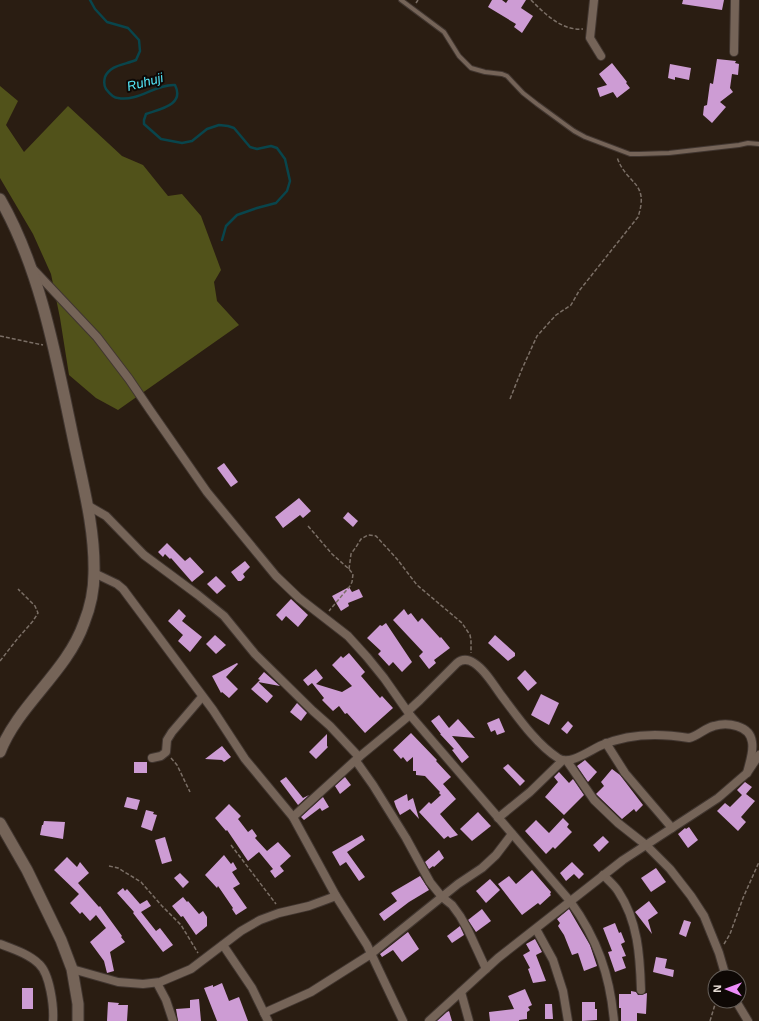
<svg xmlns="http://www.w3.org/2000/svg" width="759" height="1021" font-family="Arial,sans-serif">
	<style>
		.forest { fill: #51521a }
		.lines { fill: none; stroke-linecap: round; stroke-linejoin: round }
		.stream { stroke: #09454c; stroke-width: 2.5 }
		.building { fill: #cd9cd4 }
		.lane-casing { stroke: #413630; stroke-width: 6 }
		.street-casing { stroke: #413630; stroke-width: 10 }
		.secondary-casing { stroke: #413630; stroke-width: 13 }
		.path { stroke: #7b6f66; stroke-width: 1.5; stroke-dasharray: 4 2; stroke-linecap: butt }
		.lane { stroke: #756458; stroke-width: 4 }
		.street { stroke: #756458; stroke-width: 8 }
		.secondary { stroke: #756458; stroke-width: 11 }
		.labels { text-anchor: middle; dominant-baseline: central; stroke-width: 4; stroke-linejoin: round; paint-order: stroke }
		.water-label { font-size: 13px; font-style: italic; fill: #54e9fb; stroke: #0e0805 }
	</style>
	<rect width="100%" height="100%" fill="#2a1d12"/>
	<path class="forest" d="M0,86l18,15 -12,24 18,27 44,-46 54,50 21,9 25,31 14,-2 19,22 20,54 -7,12 3,19 22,24 -121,85 -22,-12 -27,-23 -9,-57 -9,-44 -18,-40 -33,-56z"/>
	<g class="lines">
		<path class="stream" d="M90,0l5,9 12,13 21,6 11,12 1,11 -4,9c-12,5 -26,5 -31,17 -1,4 -1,9 1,12 3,4 7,9 12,9 20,4 37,-14 57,-13 10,20 -15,24 -29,29l-2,6v4l17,15 21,4 10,-2 15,-12 12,-4 9,1 6,2 16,19 7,2 14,-3 6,2 8,11 5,22 -3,10 -11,12 -19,5 -20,7 -11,11 -4,14"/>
	</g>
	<g class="building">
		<path d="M492,0h10l4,3 2,-3h18l-5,8 12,8 -11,17 -8,-6 2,-3 -28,-17z"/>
		<path d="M683,0h41l-2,10 -40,-6z"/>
		<path d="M717,59l19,2 -1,2 4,1 -1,11 -6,-1 -2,14 3,4 -13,10 6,5 -14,16 -9,-8 1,-9 3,-1 3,-22 3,1z"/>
		<path d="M612,63l15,19 -1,1 4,5 -13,10 -4,-6 -13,5 -3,-9 10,-3 -8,-11z"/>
		<path d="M670,64l21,4 -2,12 -14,-3v3l-7,-2z"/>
		<path d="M224,463l14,19 -7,5 -14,-19z"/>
		<path d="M299,498l12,13 -8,7 -3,-3 -17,13 -8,-11z"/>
		<path d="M348,512l10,9 -5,6 -10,-9z"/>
		<path d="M167,543l18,18 5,-4 14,15 -12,10 -21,-24 -1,1 -5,-5 -2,3 -5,-5z"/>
		<path d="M245,561l5,6 -7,7 2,3 -4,4h-3l-7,-9z"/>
		<path d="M216,576l10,10 -9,8 -10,-10z"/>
		<path d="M349,587l3,5 7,-3 4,8 -15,6 1,3 -8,5 -9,-15z"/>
		<path d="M291,599l17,16 -10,12 -12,-11 -4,5 -6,-6z"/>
		<path d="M179,609l7,7 -4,5 20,16 -12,15 -12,-11 5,-6 -15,-14z"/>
		<path d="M404,609l4,6 3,-2 7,9 4,-4 18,20 1,-1 9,11 -16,12 2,3 -7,6 -10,-13 4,-4 -30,-32z"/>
		<path d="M386,623l26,39 -10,10 -9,-10 -4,4 -11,-12 3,-3 -14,-13 13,-13 2,1z"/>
		<path d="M215,635l11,10 -10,9 -10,-10z"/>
		<path d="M495,635l20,18v3l-7,5 -20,-18z"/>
		<path d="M349,653l16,19 -4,4 19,22 2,-2 11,12 -28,25 -18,-20 -2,1 -6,-8 -6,5 -11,-11 2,-2 -12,-15 -4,3 -5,-6 13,-11 7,9 -7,6 26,8 10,-6 -20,-21 9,-9 2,2z"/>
		<path d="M237,663l1,1 -12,13 12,12 -9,9 -7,-6 -1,1 -9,-17z"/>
		<path d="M525,670l12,13 -9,8 -11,-13z"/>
		<path d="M264,672l16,14 -22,-4 15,14 -6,7 -16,-14 9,-9 -2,-1z"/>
		<path d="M541,694l18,9 -10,22 -18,-10z"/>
		<path d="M297,703l10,10 -6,8 -11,-9z"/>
		<path d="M439,715l10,13 9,-9 17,19 -23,-2 17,21 -7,6 -10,-13 2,-1 -14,-15h1l-10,-13z"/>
		<path d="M499,718l6,14 -8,3 -2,-5 -4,2 -4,-9z"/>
		<path d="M568,721l5,5 -6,8 -6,-5z"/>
		<path d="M411,733l26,27 -1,1 15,16 -8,7 13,15 -16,15 18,21 -8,3 -2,-2 -4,3 -25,-27 10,-10 2,2 10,-9 -2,-2 1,-1 -15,-16 -9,-1v-4h-3v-14l-6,5 -4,-5 -2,2 -8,-9z"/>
		<path d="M327,734v12l1,1 -12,12 -7,-7z"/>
		<path d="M222,746l9,11 -7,5 -2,-2 -17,-1z"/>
		<path d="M585,760l12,12 -9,10 -11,-16z"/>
		<rect x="134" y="762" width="13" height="11"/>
		<path d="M508,764l17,17 -5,5 -17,-18z"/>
		<path d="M612,769l8,6 23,30 -7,7 -2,-3 -12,10 -26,-25 8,-8 -3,-4z"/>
		<path d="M559,772l10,11 4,-4 11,16 -20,20 -19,-18 13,-15 -4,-5z"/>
		<path d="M286,777l17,21 6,-3 -11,10 -18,-24z"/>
		<path d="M345,777l6,8 -11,9 -5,-8z"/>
		<path d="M745,782l7,5 -6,7 9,7 -14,16 5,5 -8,9 -21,-20 8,-8 5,4 12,-12 -5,-5z"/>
		<path d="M407,794l1,7 5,-3 6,21 -9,-10 -10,6 -4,-8 -2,-6z"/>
		<path d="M127,797l13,3 -3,10 -13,-3z"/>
		<path d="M323,797l6,10 -7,4 -2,-3 -16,12 -3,-3z"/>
		<path d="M229,804l12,12 -3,3 10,13 4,-3 5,7 -2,2 12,13 11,-9 13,14 -11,10 4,5 -9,7 -5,-7 3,-2 -14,-17 -11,9 -21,-31 -1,1 -11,-13z"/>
		<path d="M146,810l8,2 -1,2 4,1 -5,16 -11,-4z"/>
		<path d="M478,812l13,14 -19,15 -12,-12z"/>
		<path d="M563,818l6,6 -2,3 5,5 -17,17 -2,-2 -7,7 -21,-23 11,-11 13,13z"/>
		<path d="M44,821l21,1 -2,17 -23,-4 2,-10h1z"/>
		<path d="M689,827l9,13 -10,8 -10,-14 7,-6 1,1z"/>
		<path d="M362,835l3,5 -18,12 18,25 -6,4 -13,-19 -6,4 -8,-14z"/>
		<path d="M603,836l6,6 -10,10 -6,-7z"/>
		<path d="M165,837l7,24 -10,3 -7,-24z"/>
		<path d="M439,850l5,8 -10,9 -1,-1 -4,3 -4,-7z"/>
		<path d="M224,855l7,9 2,-2 4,7 -5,3 8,12 -7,4 14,20 -11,7 -4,-6 1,-1 -15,-22 -1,2 -12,-13z"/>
		<path d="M67,857l10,10 3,-5 9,11 -11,10 21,24 1,-1 22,30 -1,1 4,5 -15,10 4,19 -7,2 -3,-12 -14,-19 16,-14 -10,-13 -6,6 -8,-9 -2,2 -10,-11 9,-9 -25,-24z"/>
		<path d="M572,862l12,12 -5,5 -5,-5 -8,7 -6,-8z"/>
		<path d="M656,868l10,14 -15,10 -10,-14z"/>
		<path d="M532,870l19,22 -1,2 1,1 -11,10 -2,-2 -16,12 -24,-31 11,-8 7,8z"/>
		<path d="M180,873l9,9 -6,6 -9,-10z"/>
		<path d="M420,876l9,14 -20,12 -25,19 -5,-7 18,-13 -6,-8z"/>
		<path d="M490,879l10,11 -14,13 -10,-12z"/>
		<path d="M123,888l2,3 2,-2 13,15 7,-4 4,6 -10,6 15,19 4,-3 13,17 -10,7 -30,-39 1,-1 -17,-19z"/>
		<path d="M183,897l4,5 1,-1 11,13 4,-3 4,6v9l-11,9 -13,-19 -2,1 -9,-11z"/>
		<path d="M649,901l9,12 -10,7 4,14 -17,-22z"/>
		<path d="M482,909l9,12 -15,11 -8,-12z"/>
		<path d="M569,909l21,36 7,21 -13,5 -6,-18 -6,2 -8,-20 -6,-9 2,-3 -3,-4z"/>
		<path d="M684,920l7,2 -5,15 -7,-3z"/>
		<path d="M615,923l4,10 2,-1 4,10 -4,2 5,12 -4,1 4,11 -11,4 -7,-20 4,-1 -9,-23z"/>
		<path d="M460,926l4,9 -12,8 -5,-7z"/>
		<path d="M408,932l11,17 -17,13 -9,-12 -11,7 -2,-3z"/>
		<path d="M535,939l7,13 -6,3 10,26 -13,2 -5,-14 2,-1 -7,-13 7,-4 -4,-7z"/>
		<path d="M656,957l11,2 -2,9 9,2 -1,7 -20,-5z"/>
		<path d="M222,983l7,18 10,-4 9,24h-31l-13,-33 9,-3v2z"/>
		<rect x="22" y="988" width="11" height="21"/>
		<path d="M525,989l7,16 -4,2 2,3 -3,2v7l-8,1v1h-29l-1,-9 25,-3 -6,-13z"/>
		<path d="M631,991l5,1 2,3h3l6,-2 -1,21 -9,-1v8h-16v-13h-2v-14h12z"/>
		<path d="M199,999l2,22h-23l-2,-12 14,-1v-8z"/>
		<path d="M108,1002l11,1 -1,2h10l-1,16h-20z"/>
		<path d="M582,1002h13v7h2v11l-15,1z"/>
		<path d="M545,1004h7l1,15h-8z"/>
		<path d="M449,1011l3,10h-15l10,-9z"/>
	</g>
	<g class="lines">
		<defs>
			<path id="lane" d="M401,0l43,32 15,24 12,12 14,4 17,2 5,2 16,17 14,11 37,27 11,6 45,17h9l30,-1 70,-8 9,-2 11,1"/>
			<g id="street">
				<path d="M594,0l-4,38 11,18"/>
				<path d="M734,52l1,-52"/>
				<path d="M32,268l65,69 32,42 21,31 57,82 69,84 23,22 49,38 19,21 17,21 26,37 160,186c27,37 40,74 44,120"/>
				<path d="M87,505l19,11 38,39 54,40 26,21 31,38 58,57 17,15 29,31"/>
				<path d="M94,573l23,11 6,5 90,121 32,49 48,58 43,79 31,49 36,76"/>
				<path d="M408,711l12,-11 37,-37c5,-4 11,-4 17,0 11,7 19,21 27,32 16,21 35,49 57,63 12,8 32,-8 44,-13 28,-12 58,-12 87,-7 9,-2 16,-10 25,-12 13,-4 36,-1 38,16 2,10 -3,22 -5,31"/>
				<path d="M606,743l19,30 47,55"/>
				<path d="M152,758l9,-2 5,-4 1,-12 5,-8 30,-35"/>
				<path d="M356,761l17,24 33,53 24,44 12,15 10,8 8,11 8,14 18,39"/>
				<path d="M567,761l27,39 24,23 28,22 24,24 21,27 13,20 15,37 7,24"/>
				<path d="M293,817l66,-60 51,-42"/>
				<path d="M498,818l32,-26 32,-31"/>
				<path d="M603,875c5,5 11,10 15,16 20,30 22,65 23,99"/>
				<path d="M536,929l17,31 10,31 5,30"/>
				<path d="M0,944c13,5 29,10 39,20 11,10 15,43 14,57"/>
				<path d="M223,945l29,43 16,33"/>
				<path d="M72,969l46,13 25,2 17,-2 31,-13 50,-38 19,-11 19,-7 30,-7 27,-10"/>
				<path d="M157,983l9,17 7,21"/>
				<path d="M461,992l8,29"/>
				<path d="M736,1001l12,20"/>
				<path d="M264,1013l47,-21 60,-38 87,-70 24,-16 14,-13 16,-21"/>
				<path d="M429,1021l69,-63 125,-98 95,-62 29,-25 12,-18"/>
			</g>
			<g id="secondary">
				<path d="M0,199c41,71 57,163 74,243 9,43 21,87 20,131 0,17 -4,35 -10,50 -17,49 -66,82 -84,129"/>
				<path d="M0,823l27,47 34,70 11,29 6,35v17"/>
			</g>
		</defs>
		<use href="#lane" class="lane-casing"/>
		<use href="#street" class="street-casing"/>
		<use href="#secondary" class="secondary-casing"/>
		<g class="path">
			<path d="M531,0c14,14 31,31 52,29"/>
			<path d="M416,3l2,-3"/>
			<path d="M0,336l43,9"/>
			<path d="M510,399l12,-30 15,-33 19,-21 15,-10 8,-14 59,-74c12,-36 -12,-32 -21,-60"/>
			<path d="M308,526l24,28 17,15 4,5 -1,8 -2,4 -21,25"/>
			<path d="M349,569l2,-15 5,-7 5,-8 7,-4 8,1 21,23 20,26 45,38 8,12 1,5v13"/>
			<path d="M0,661l18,-23 15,-17 5,-8 -3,-7 -17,-17"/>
			<path d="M171,758l6,7 13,27"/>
			<path d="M231,845l45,59"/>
			<path d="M109,866l9,2 23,14 21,24 19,19 17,28"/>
			<path d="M724,944l6,-10 13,-36 16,-36"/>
			<path d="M710,1021l6,-20"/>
		</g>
		<use href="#lane" class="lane"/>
		<use href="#street" class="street"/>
		<use href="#secondary" class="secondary"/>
	</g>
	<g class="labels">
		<g class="water-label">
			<text transform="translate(145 82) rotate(-15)">Ruhuji</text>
		</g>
	</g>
	<g transform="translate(727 989) rotate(271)"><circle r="19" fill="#0e0805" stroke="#645d58"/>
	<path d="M0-3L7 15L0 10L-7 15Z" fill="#ed8cfa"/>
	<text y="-6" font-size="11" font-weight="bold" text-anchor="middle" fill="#e6dcd5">N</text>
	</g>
</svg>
